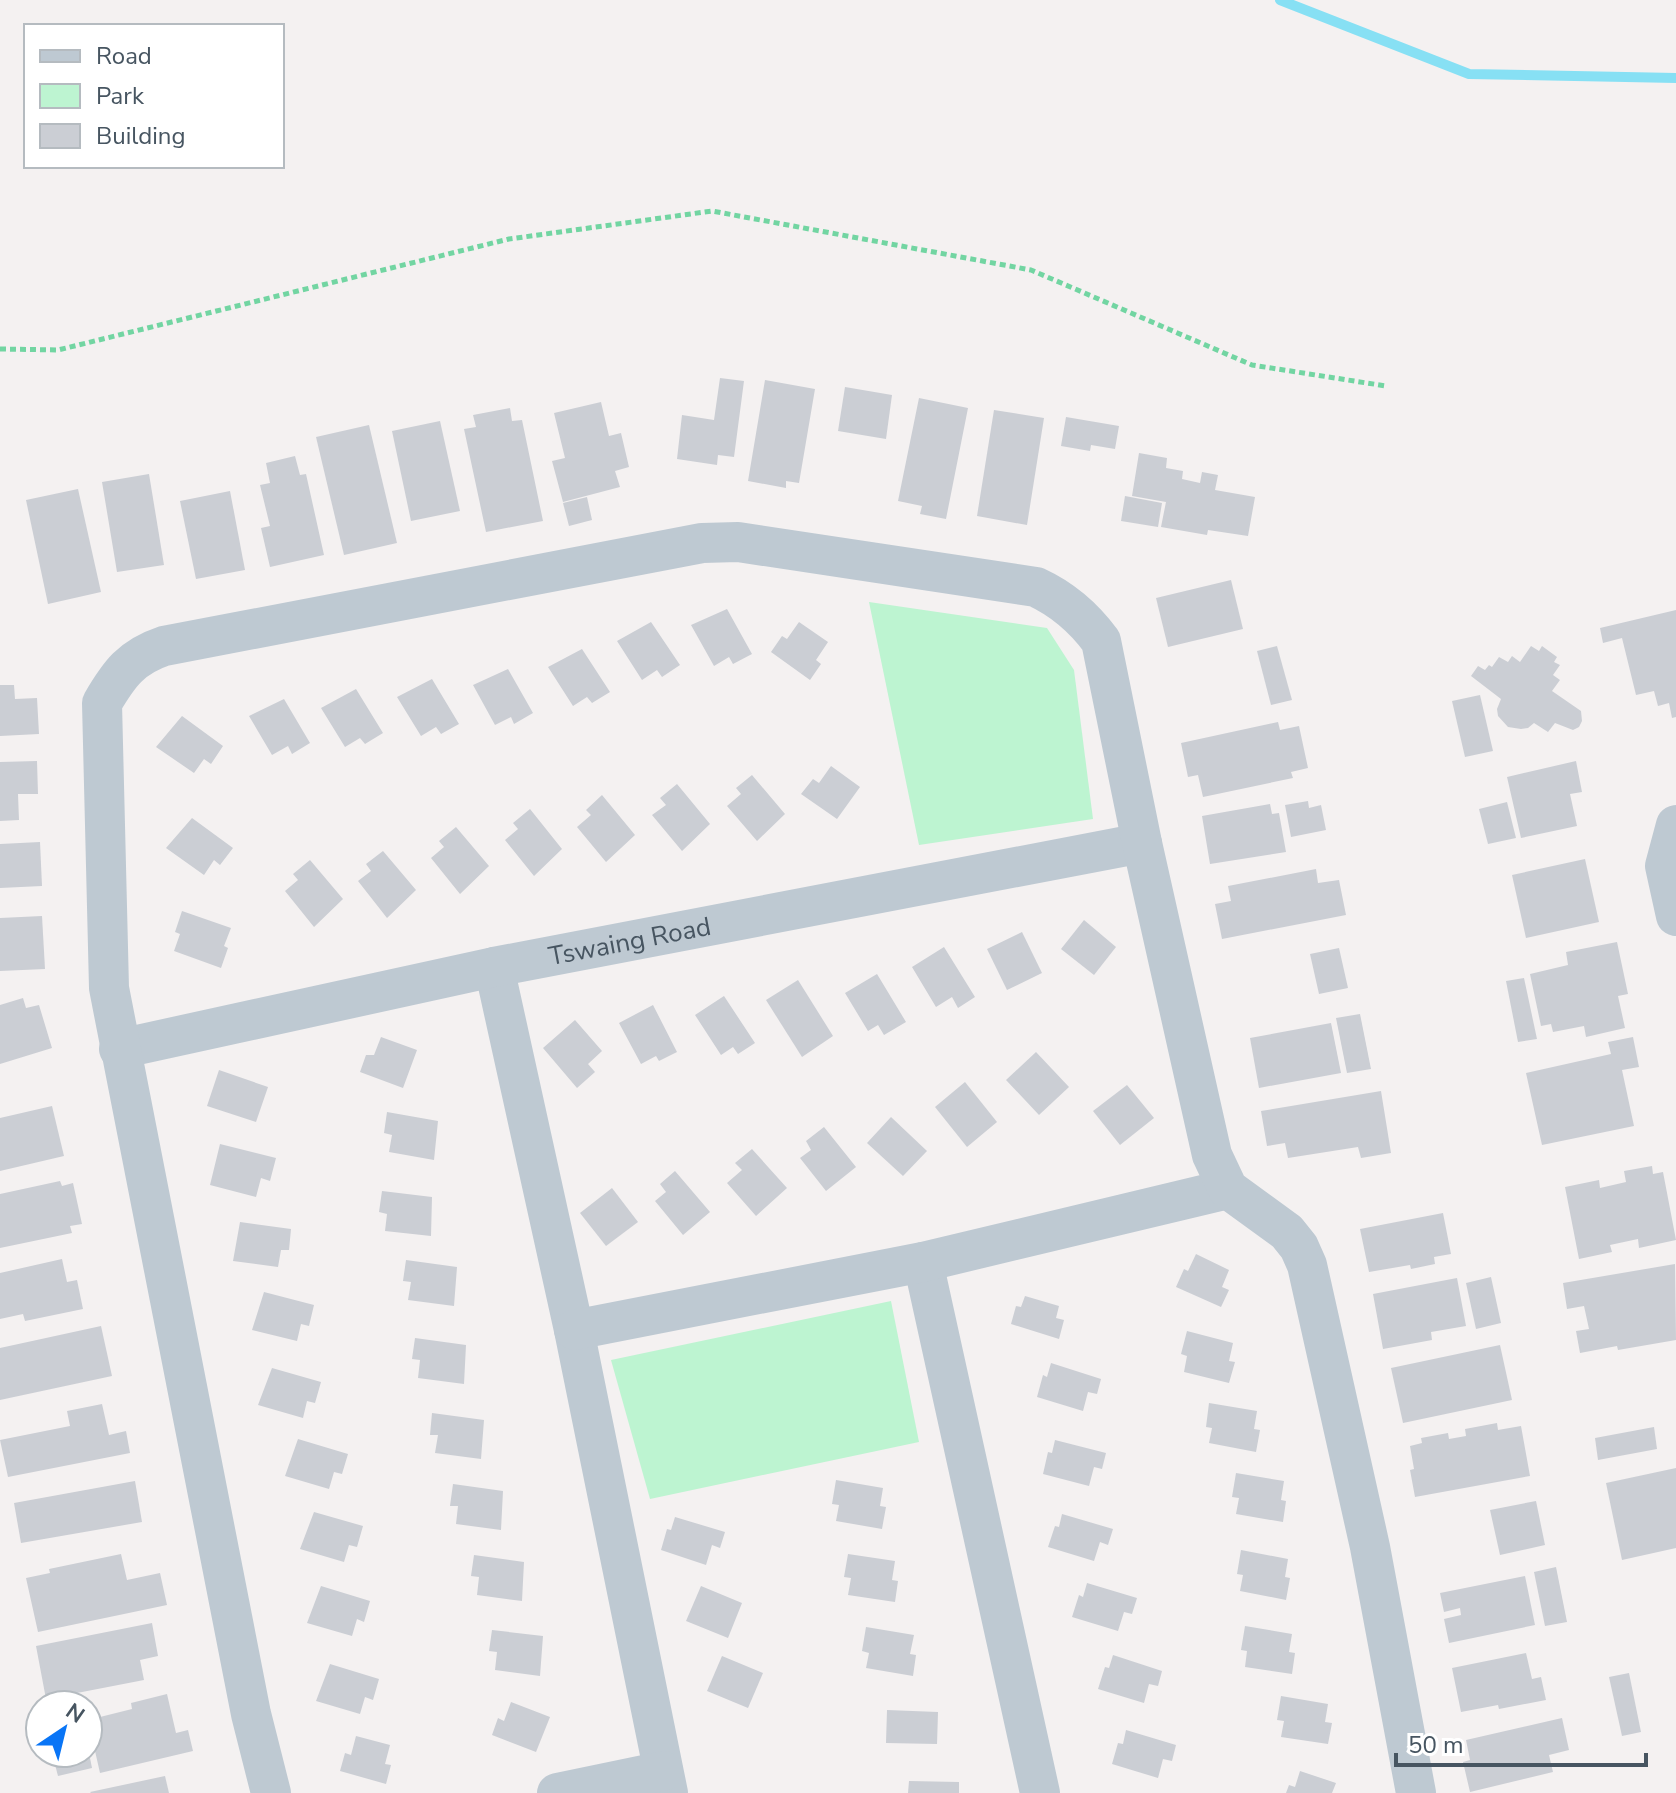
<svg xmlns="http://www.w3.org/2000/svg" width="1676" height="1793" font-family="'Nunito Sans',sans-serif">
	<style>
		.green { fill: #bdf4d1 }
		.lines { fill: none; stroke-linecap: round; stroke-linejoin: round }
		.stream { stroke: #87e0f4; stroke-width: 10 }
		.building { fill: #cbced4 }
		.path { stroke: #72d5a2; stroke-width: 5; stroke-dasharray: 6 4; stroke-linecap: butt }
		.minor { stroke: #bec9d2; stroke-width: 40 }
		.labels { text-anchor: middle; dominant-baseline: central; stroke-width: 7; stroke-linejoin: round; paint-order: stroke }
		.street-label { font-size: 26px; fill: #475561; stroke: #fff }
	</style>
	<rect width="100%" height="100%" fill="#f4f1f1"/>
	<g class="green">
		<path d="M869,602l178,26 27,42 19,149 -174,26z"/>
		<path d="M891,1301l28,141 -269,57 -39,-139z"/>
	</g>
	<g class="lines">
		<path class="stream" d="M1280,0l189,74 207,4"/>
	</g>
	<g class="building">
		<path d="M720,378l24,3 -10,76 -16,-2 -1,10 -40,-6 5,-44 32,5z"/>
		<path d="M765,380l50,9 -16,94 -13,-2v7l-38,-7z"/>
		<path d="M845,387l47,8 -6,44 -48,-8z"/>
		<path d="M919,398l49,10 -22,111 -26,-5 2,-8 -24,-5z"/>
		<path d="M601,402l8,34 12,-3 8,34 -14,4 5,16 -57,15 -11,-41 13,-3 -11,-45z"/>
		<path d="M510,408l2,13 10,-1 21,101 -57,11 -22,-103 12,-2 -3,-12z"/>
		<path d="M994,410l50,8 -17,107 -50,-9z"/>
		<path d="M1066,417l53,9 -4,23 -24,-4 -1,6 -29,-5z"/>
		<path d="M440,421l20,90 -49,10 -19,-90z"/>
		<path d="M369,425l28,118 -53,12 -28,-118z"/>
		<path d="M1139,453l28,5 -1,10 17,3 -1,8 18,4 2,-11 16,3 -3,15 40,7 -7,39 -40,-6 -1,5 -46,-8 5,-25 -34,-6z"/>
		<path d="M295,456l5,19 6,-1 18,81 -54,12 -9,-39 9,-2 -10,-41 10,-2 -4,-20z"/>
		<path d="M149,474l15,91 -47,7 -15,-90z"/>
		<path d="M78,489l23,103 -53,12 -22,-104z"/>
		<path d="M230,491l15,79 -49,9 -16,-78z"/>
		<path d="M1125,496l37,7 -4,24 -37,-6z"/>
		<path d="M587,497l5,23 -23,6 -6,-23z"/>
		<path d="M1231,580l12,49 -75,18 -12,-49z"/>
		<path d="M727,609l25,45 -19,10 -4,-7 -15,9 -23,-41z"/>
		<path d="M1676,610v107l-4,1 -3,-15 -11,3 -4,-15 -18,4 -14,-57 -19,5 -3,-15z"/>
		<path d="M651,622l29,43 -18,12 -5,-7 -15,10 -25,-39z"/>
		<path d="M799,622l29,20 -12,18 5,4 -11,16 -39,-28 11,-16 5,3z"/>
		<path d="M1277,646l15,54 -21,5 -14,-54z"/>
		<path d="M1531,646l8,5 3,-5 15,11 -3,5 6,3 -7,10 7,5 -8,11 29,20 1,10 -3,6 -6,3 -18,-7 -7,9 -14,-9 -6,5 -7,1 -13,-2 -10,-11 -1,-7 4,-10 -30,-23 7,-10 7,4 4,-5 3,2 7,-10 9,5 4,-6 8,6z"/>
		<path d="M582,649l28,43 -18,11 -5,-6 -14,9 -25,-39z"/>
		<path d="M508,669l25,44 -19,11 -3,-7 -16,8 -22,-40z"/>
		<path d="M432,679l27,45 -18,10 -5,-7 -15,9 -24,-39z"/>
		<path d="M0,685h14l1,14 22,-1 2,36 -39,2z"/>
		<path d="M356,689l27,44 -18,11 -5,-6 -15,9 -24,-39z"/>
		<path d="M1480,695l13,56 -28,6 -13,-56z"/>
		<path d="M284,699l26,44 -18,11 -4,-8 -16,9 -23,-39z"/>
		<path d="M182,716l41,30 -12,18 -7,-5 -10,14 -38,-26z"/>
		<path d="M1278,722l2,8 19,-4 9,42 -17,4 2,6 -90,19 -5,-22 -10,2 -7,-34z"/>
		<path d="M37,761l1,33h-20l1,26 -19,1v-59z"/>
		<path d="M1576,761l6,31 -12,2 7,32 -56,12 -14,-61z"/>
		<path d="M831,766l29,21 -23,32 -36,-25 12,-15 6,4z"/>
		<path d="M752,775l33,39 -28,27 -30,-35 14,-12 -5,-6z"/>
		<path d="M677,784l33,40 -28,27 -30,-36 14,-10 -6,-7z"/>
		<path d="M602,795l33,40 -29,27 -29,-35 14,-12 -5,-5z"/>
		<path d="M1308,801l1,7 12,-3 5,25 -35,7 -6,-32z"/>
		<path d="M1507,802l9,36 -28,6 -9,-35z"/>
		<path d="M1270,804l2,10 7,-1 7,39 -76,12 -8,-48z"/>
		<path d="M530,809l32,40 -28,27 -29,-36 13,-11 -5,-6z"/>
		<path d="M192,818l41,30 -13,17 -6,-5 -10,15 -38,-27z"/>
		<path d="M456,827l33,39 -29,28 -29,-36 13,-11 -5,-6z"/>
		<path d="M40,842l2,44 -42,2v-44z"/>
		<path d="M383,851l33,39 -29,28 -29,-37 13,-10 -5,-7z"/>
		<path d="M1585,859l14,63 -73,16 -14,-63z"/>
		<path d="M310,860l33,39 -29,28 -29,-36 13,-11 -5,-6z"/>
		<path d="M1316,869l2,14 21,-3 7,35 -124,24 -7,-35 16,-3 -3,-15z"/>
		<path d="M182,911l49,17 -7,18 4,2 -7,20 -47,-17 6,-17 -5,-2z"/>
		<path d="M42,916l3,53 -45,2v-53z"/>
		<path d="M1084,920l32,27 -22,28 -33,-26z"/>
		<path d="M1022,932l20,41 -35,17 -20,-41z"/>
		<path d="M1617,942l11,52 -10,2 7,32 -39,9 -2,-11 -31,6 -2,-8 -10,2 -11,-52 38,-9 -2,-13z"/>
		<path d="M944,947l31,50 -17,11 -6,-11 -16,10 -24,-40z"/>
		<path d="M1339,948l9,40 -29,6 -9,-40z"/>
		<path d="M877,974l29,48 -22,13 -6,-10 -10,6 -23,-38z"/>
		<path d="M1524,978l13,61 -19,3 -12,-61z"/>
		<path d="M798,980l35,56 -31,21 -36,-57z"/>
		<path d="M724,996l31,47 -17,11 -5,-7 -12,8 -26,-40z"/>
		<path d="M23,998l3,10 13,-3 13,43 -52,16v-59z"/>
		<path d="M653,1005l24,47 -18,9 -3,-5 -15,8 -22,-41z"/>
		<path d="M1360,1014l11,55 -24,4 -11,-55z"/>
		<path d="M575,1020l27,31 -14,13 7,8 -18,16 -34,-40z"/>
		<path d="M1331,1023l10,50 -82,15 -9,-50z"/>
		<path d="M381,1037l36,13 -14,38 -43,-16 6,-17h8z"/>
		<path d="M1633,1037l6,30 -17,3 12,56 -92,19 -16,-72 85,-19 -3,-12z"/>
		<path d="M1036,1052l33,35 -30,28 -33,-35z"/>
		<path d="M219,1070l49,17 -12,35 -49,-16z"/>
		<path d="M965,1082l32,40 -30,25 -32,-40z"/>
		<path d="M1127,1085l27,33 -34,27 -27,-34z"/>
		<path d="M1381,1091l10,62 -30,5 -3,-11 -70,11 -3,-15 -18,3 -6,-35z"/>
		<path d="M52,1106l12,50 -64,15v-53z"/>
		<path d="M387,1112l51,9 -4,39 -45,-8 3,-17 -8,-2z"/>
		<path d="M891,1117l36,34 -24,25 -36,-33z"/>
		<path d="M824,1127l32,40 -30,24 -26,-33 11,-8 -5,-9z"/>
		<path d="M220,1144l56,14 -6,23 -9,-3 -5,19 -46,-12z"/>
		<path d="M752,1149l35,39 -31,28 -29,-33 15,-13 -7,-7z"/>
		<path d="M1652,1166l1,8 10,-2 13,68 -37,8 -1,-9 -28,6 2,7 -33,7 -14,-72 34,-7 1,8 26,-6 -2,-11z"/>
		<path d="M675,1171l35,41 -27,23 -28,-34 11,-9 -6,-8z"/>
		<path d="M60,1181l2,5 11,-3 9,41 -12,2 2,7 -72,15v-54z"/>
		<path d="M612,1188l26,34 -32,24 -26,-33z"/>
		<path d="M382,1191l50,6 -1,39 -46,-5 2,-17 -8,-2z"/>
		<path d="M1443,1213l8,41 -17,3 1,7 -24,5 -1,-4 -41,7 -9,-43z"/>
		<path d="M240,1222l51,7 -2,21h-8l-3,17 -45,-6z"/>
		<path d="M1196,1254l33,16 -7,17 7,3 -8,17 -45,-20 8,-18 4,2z"/>
		<path d="M62,1259l5,23 10,-2 6,29 -58,12 -2,-7 -23,5v-46z"/>
		<path d="M406,1260l51,7 -3,39 -46,-6 3,-18 -8,-1z"/>
		<path d="M1675,1264l1,76 -58,10 -1,-4 -37,7 -4,-22 13,-2 -5,-23 -17,3 -4,-26z"/>
		<path d="M1491,1277l10,46 -25,6 -10,-46z"/>
		<path d="M1457,1278l9,48 -35,6 1,8 -49,9 -10,-55z"/>
		<path d="M264,1292l50,13 -5,21 -8,-2 -4,17 -45,-11z"/>
		<path d="M1025,1296l34,10 -3,12 8,2 -5,19 -48,-15 5,-18 5,1z"/>
		<path d="M101,1326l11,50 -112,24v-52z"/>
		<path d="M1187,1331l46,12 -4,18 6,1 -6,21 -45,-11 3,-16 -6,-2z"/>
		<path d="M415,1338l51,7 -2,39 -46,-6 2,-18 -8,-1z"/>
		<path d="M1500,1345l12,55 -109,23 -12,-55z"/>
		<path d="M1051,1363l50,16 -4,15 -9,-2 -5,19 -46,-14 6,-22 4,2z"/>
		<path d="M272,1368l49,14 -6,21 -8,-2 -4,17 -45,-13z"/>
		<path d="M1209,1403l48,8 -3,18 6,1 -4,22 -47,-9 3,-15 -6,-1z"/>
		<path d="M102,1404l7,31 17,-4 4,22 -122,24 -8,-37 70,-14 -3,-15z"/>
		<path d="M432,1413l52,7 -3,39 -46,-6 3,-18h-8z"/>
		<path d="M1497,1423l1,7 23,-4 9,50 -115,21 -5,-27 4,-1 -4,-23 12,-3 -1,-5 27,-5 1,6 17,-3 -1,-7z"/>
		<path d="M1654,1427l3,22 -59,11 -3,-22z"/>
		<path d="M298,1439l50,15 -6,20 -8,-2 -5,17 -44,-13z"/>
		<path d="M1055,1440l51,13 -4,16 -8,-2 -5,19 -46,-12 5,-22 4,1z"/>
		<path d="M1676,1468v80l-54,12 -16,-77z"/>
		<path d="M1236,1473l48,8 -3,19 5,1 -3,21 -47,-8 3,-16 -7,-1z"/>
		<path d="M836,1480l47,8 -3,18 6,1 -4,22 -46,-8 3,-16 -7,-1z"/>
		<path d="M135,1481l7,41 -121,21 -7,-40z"/>
		<path d="M453,1484l50,7 -2,39 -45,-6 2,-18h-8z"/>
		<path d="M1536,1501l9,44 -45,10 -10,-45z"/>
		<path d="M314,1512l49,14 -6,21 -8,-2 -5,17 -44,-13z"/>
		<path d="M1062,1514l51,15 -5,16 -8,-3 -6,19 -46,-14 7,-21 4,1z"/>
		<path d="M675,1517l50,15 -5,16 -8,-3 -6,20 -45,-15 6,-21 4,1z"/>
		<path d="M1241,1550l47,9 -3,18 5,1 -4,22 -46,-9 3,-16 -6,-1z"/>
		<path d="M121,1554l6,26 33,-7 7,32 -129,27 -12,-54 24,-5 -1,-4z"/>
		<path d="M848,1554l47,7 -3,19 6,1 -3,21 -47,-7 3,-17 -7,-1z"/>
		<path d="M474,1555l50,7 -2,39 -45,-6 2,-18 -8,-1z"/>
		<path d="M1556,1567l11,55 -22,4 -11,-54z"/>
		<path d="M1525,1576l10,49 -86,18 -5,-24 17,-4 -1,-7 -16,4 -4,-19z"/>
		<path d="M1087,1583l50,15 -5,16 -8,-2 -6,19 -46,-14 7,-22 4,2z"/>
		<path d="M321,1586l49,15 -6,21 -7,-3 -5,17 -45,-13z"/>
		<path d="M701,1586l41,17 -14,35 -42,-17z"/>
		<path d="M152,1623l6,33 -18,4 4,20 -98,19 -10,-53z"/>
		<path d="M1245,1626l47,8 -3,18 6,1 -3,21 -47,-7 2,-16 -6,-1z"/>
		<path d="M866,1627l48,8 -4,19 6,1 -3,21 -47,-8 3,-15 -7,-2z"/>
		<path d="M492,1630l51,6 -3,40 -45,-6 2,-18 -8,-1z"/>
		<path d="M1526,1653l6,26 9,-2 5,23 -47,9 -1,-4 -37,7 -9,-44z"/>
		<path d="M1113,1655l49,16 -4,15 -9,-2 -5,19 -46,-14 7,-22 4,1z"/>
		<path d="M722,1656l41,17 -15,35 -41,-17z"/>
		<path d="M330,1664l49,15 -6,21 -8,-3 -5,17 -44,-13z"/>
		<path d="M1629,1673l12,59 -19,4 -13,-59z"/>
		<path d="M167,1694l9,39 12,-3 5,21 -93,22 -12,-53 44,-11 -1,-6z"/>
		<path d="M1281,1696l47,8 -3,18 7,1 -4,21 -47,-7 3,-16 -7,-1z"/>
		<path d="M511,1702l39,15 -14,35 -44,-17 6,-17 6,3z"/>
		<path d="M887,1710l51,2 -1,32 -51,-1z"/>
		<path d="M1562,1718l7,32 -20,5 4,17 -83,20 -7,-30 7,-2 -4,-20z"/>
		<path d="M1126,1730l50,15 -4,16 -9,-2 -5,19 -46,-14 6,-21 5,1z"/>
		<path d="M356,1736l34,9 -5,19 6,1 -5,19 -46,-13 5,-18 6,2z"/>
		<path d="M52,1753h37l3,15 -34,8z"/>
		<path d="M1300,1771l36,12 -4,10h-46l3,-8 6,2z"/>
		<path d="M165,1776l4,17h-78l-1,-1z"/>
		<path d="M909,1781l50,1v11h-51z"/>
	</g>
	<g class="lines">
		<path class="path" d="M0,349l58,1 451,-111 203,-28 319,59 221,95 134,21"/>
		<g class="minor">
			<path d="M1676,825l-11,41 11,50"/>
			<path d="M494,967l80,363 94,463"/>
			<path id="s1" d="M119,1049l375,-82 648,-124"/>
			<path d="M923,1262l117,531"/>
			<path d="M574,1330l349,-68 305,-73"/>
			<path d="M271,1793l-20,-79 -142,-726 -7,-285c17,-29 29,-46 62,-57l538,-103 36,-1 298,45c26,12 48,31 65,54l41,202 70,312 16,34 59,43 12,15 8,18 63,282 46,246"/>
			<path d="M557,1793l106,-22"/>
		</g>
	</g>
	<g class="labels">
		<g class="street-label">
			<text stroke="none"><textPath href="#s1" startOffset="522">Tswaing Road</textPath></text>
		</g>
	</g>
	<rect x="24" y="24" width="260" height="144" fill="#ffffff" stroke="#b5bbc0" stroke-width="2"/>
	<rect x="40" y="50" width="40" height="12" fill="#bec9d2" stroke="#b5bbc0" stroke-width="2"/>
	<text x="96" y="64" font-size="24" fill="#475561">Road</text>
	<rect x="40" y="84" width="40" height="24" fill="#bdf4d1" stroke="#b5bbc0" stroke-width="2"/>
	<text x="96" y="104" font-size="24" fill="#475561">Park</text>
	<rect x="40" y="124" width="40" height="24" fill="#cbced4" stroke="#b5bbc0" stroke-width="2"/>
	<text x="96" y="144" font-size="24" fill="#475561">Building</text>
	<g transform="translate(64 1729) rotate(35)"><circle r="38" fill="#ffffff" stroke="#b5bbc0" stroke-width="2"/>
	<path d="M0-6L14 30L0 20L-14 30Z" fill="#0975f6"/>
	<text y="-12" font-size="22" font-weight="bold" text-anchor="middle" fill="#475561">N</text>
	</g>
	<path d="M1396 1753v12h250v-12" fill="none" stroke="#475561" stroke-width="4"/>
	<text x="1408" y="1753" font-size="24" fill="#475561" stroke="#ffffff" stroke-width="6" paint-order="stroke">50 m</text>
</svg>
